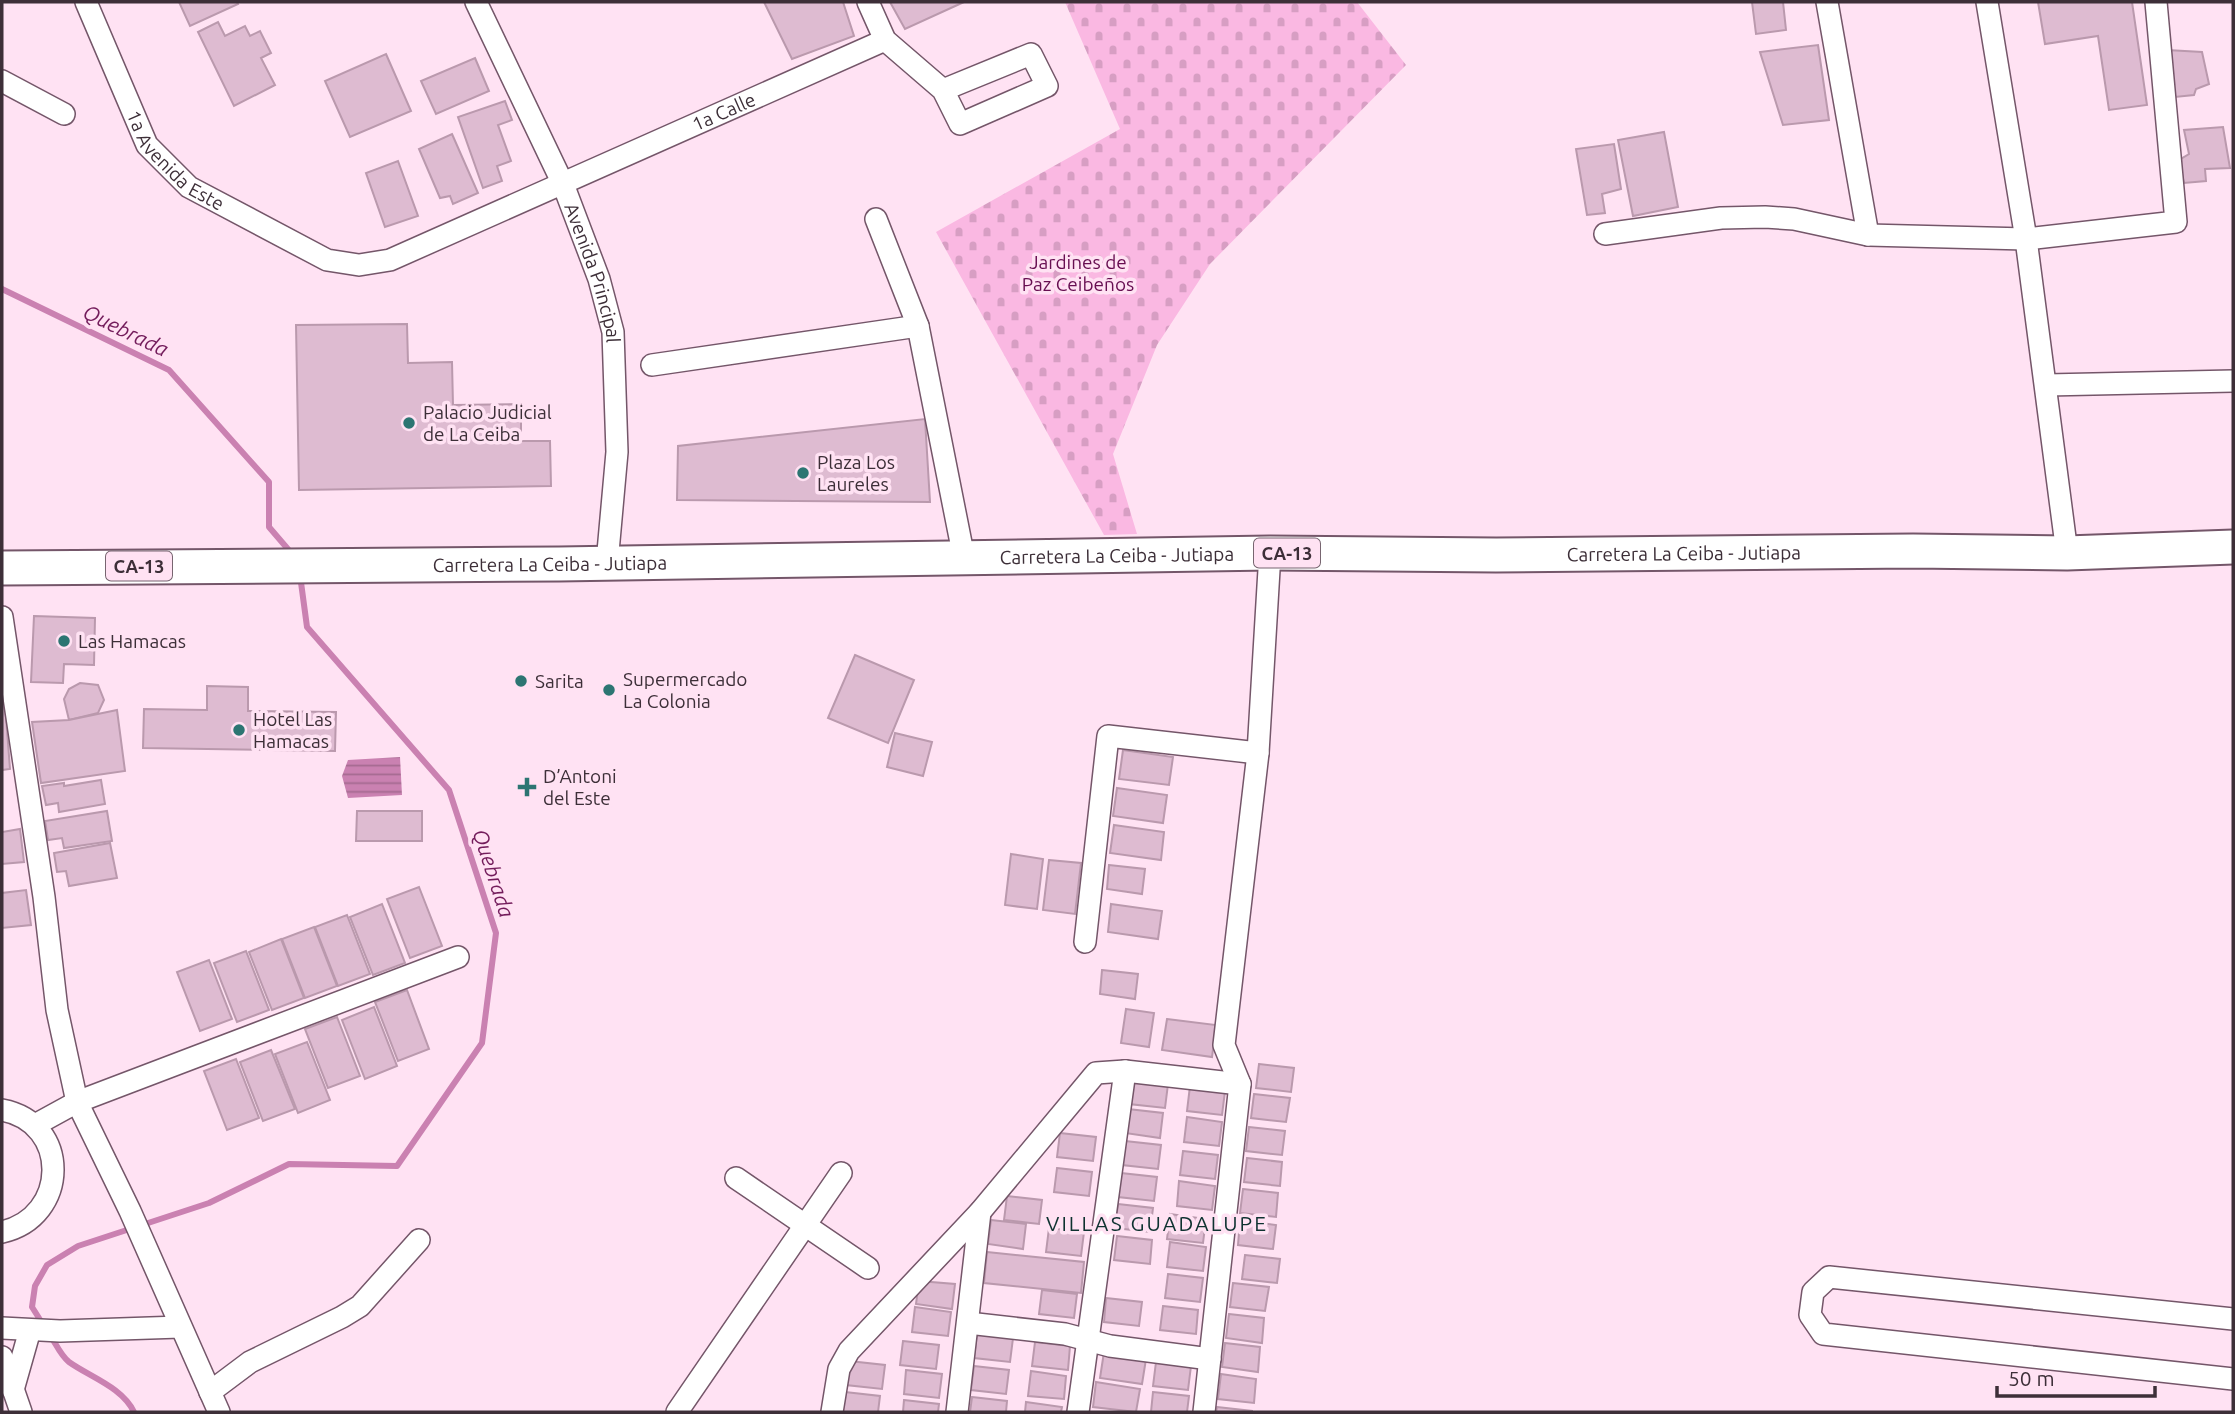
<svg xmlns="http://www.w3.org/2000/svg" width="2235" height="1414" font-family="Ubuntu,sans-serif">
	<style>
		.cemetery { fill: url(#cemetery-stones) }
		.water { fill: url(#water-rules) }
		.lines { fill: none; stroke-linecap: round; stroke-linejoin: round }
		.stream { stroke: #ca81b1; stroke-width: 6 }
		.building { fill: #debbd1; stroke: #ba99ad; stroke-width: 2 }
		.street-casing { stroke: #745669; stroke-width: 24 }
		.primary-casing { stroke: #745669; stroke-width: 37 }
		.street { stroke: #fff; stroke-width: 21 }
		.primary { stroke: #fff; stroke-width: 33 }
		.poi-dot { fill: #2c7572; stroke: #ffe2f3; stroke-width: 2.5 }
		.labels { text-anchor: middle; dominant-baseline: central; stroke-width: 7; stroke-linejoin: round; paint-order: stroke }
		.shield { fill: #ffe2f3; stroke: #776570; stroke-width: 2 }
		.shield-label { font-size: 18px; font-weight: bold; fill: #3d2f38 }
		.street-label { font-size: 19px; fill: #3d2f38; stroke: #ffe2f3 }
		.park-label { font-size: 19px; fill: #670e51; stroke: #ffe2f3 }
		.poi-label { font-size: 19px; fill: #3d2f38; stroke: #ffe2f3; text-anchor: start }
		.water-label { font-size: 21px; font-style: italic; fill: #731c5b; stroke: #ffe2f3 }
		.neighbourhood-label { font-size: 21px; letter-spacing: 2px; fill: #0e3230; stroke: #ffe2f3 }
	</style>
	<defs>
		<pattern id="cemetery-stones" width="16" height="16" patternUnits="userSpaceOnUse" patternTransform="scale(1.75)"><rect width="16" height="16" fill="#fab8e2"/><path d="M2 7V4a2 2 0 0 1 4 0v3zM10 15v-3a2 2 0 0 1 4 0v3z" fill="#d79ec3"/></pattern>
		<pattern id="water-rules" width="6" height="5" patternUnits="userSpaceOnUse" patternTransform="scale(1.75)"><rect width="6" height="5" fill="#ca81b1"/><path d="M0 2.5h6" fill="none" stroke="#a56a91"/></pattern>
	</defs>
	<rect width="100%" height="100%" fill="#ffe2f3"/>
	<path class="cemetery" d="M1065,2h292l49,63 -196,199 -53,81 -44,109 24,80 -33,1 -168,-303 184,-103z"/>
	<path class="water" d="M400,757l2,38 -54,3 -6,-22 6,-16z"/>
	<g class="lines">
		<g class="stream">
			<path d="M2,289l167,81 100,112v45l24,28"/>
			<path d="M44,1326l-12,-19 3,-21 12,-21 31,-19 131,-43 80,-39 108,2 85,-123 14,-110 -47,-143 -142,-163 -7,-52"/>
			<path d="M50,1335c6,9 11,21 19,27 21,15 53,25 65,50"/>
		</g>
	</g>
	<g class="building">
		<path d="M179,2h58l1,2 -48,22z"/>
		<path d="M764,2h79l11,34 -62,23z"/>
		<path d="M890,2h74l-59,27z"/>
		<path d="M1752,2h31l3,28 -30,4z"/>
		<path d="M2038,2h94l15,103 -38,5 -11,-74 -53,8z"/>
		<path d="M218,22l7,14 20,-10 5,10 10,-5 11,22 -10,5 14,27 -41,21 -36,-74z"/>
		<path d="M1818,45l11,75 -46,5 -23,-73z"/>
		<path d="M2167,50l35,2 7,32 -13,5 -2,6 -19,2z"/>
		<path d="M386,54l25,57 -61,26 -25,-56z"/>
		<path d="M475,58l14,33 -53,23 -15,-33z"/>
		<path d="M505,101l7,19 -14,5 13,36 -14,5 5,15 -19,7 -25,-71z"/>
		<path d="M2223,127l7,41 -25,1 1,12 -22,2 -5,-23 10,-6 -5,-24z"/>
		<path d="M1664,132l14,75 -45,9 -15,-76z"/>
		<path d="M452,134l26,59 -25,11 -3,-8 -10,2 -21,-49z"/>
		<path d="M1614,144l7,45 -19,5 3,19 -18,2 -11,-66z"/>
		<path d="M398,161l20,55 -33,11 -19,-54z"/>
		<path d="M407,324l1,39 44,-1 1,43 68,-1v37h29l1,45 -252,4 -3,-165z"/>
		<path d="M925,419l5,83 -253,-2 1,-54z"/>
		<path d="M34,616l61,2 -1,47 -30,-1 -1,19 -32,-1z"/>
		<path d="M855,655l59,25 -26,63 -60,-25z"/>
		<path d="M80,683l18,2 6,15 -6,13 -29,7 -5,-21 5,-10z"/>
		<path d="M207,686l41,1v24l88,1 -1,39 -192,-3 1,-39 63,1z"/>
		<path d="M2,704h3l5,65 -8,1z"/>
		<path d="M117,710l8,61 -84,12 -9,-61 37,-2z"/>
		<path d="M895,733l37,9 -9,34 -36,-9z"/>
		<path d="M1123,750l50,7 -4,28 -50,-6z"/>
		<path d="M101,780l4,24 -46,8 -1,-9 -12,2 -4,-19 22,-3v3z"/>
		<path d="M1117,788l50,7 -4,28 -50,-7z"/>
		<path d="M107,811l5,30 -48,7 -2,-10 -14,2 -3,-19z"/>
		<path d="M357,811h65v30h-66z"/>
		<path d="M1114,825l50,7 -3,28 -51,-7z"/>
		<path d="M20,829l4,33 -22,2v-32z"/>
		<path d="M110,843l7,35 -48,8 -3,-15 -9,1 -3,-19z"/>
		<path d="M1011,854l32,5 -6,50 -32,-4z"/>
		<path d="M1049,860l32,3 -6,51 -32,-4z"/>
		<path d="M1109,865l36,4 -3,25 -35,-5z"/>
		<path d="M419,887l23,59 -32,12 -23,-59z"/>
		<path d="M26,890l5,35 -29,3v-35z"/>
		<path d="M382,904l23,59 -32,12 -23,-58z"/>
		<path d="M1111,904l51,7 -4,28 -50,-7z"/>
		<path d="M347,915l23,59 -32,12 -23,-59z"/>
		<path d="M314,927l23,59 -32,12 -23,-59z"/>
		<path d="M281,939l23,59 -32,12 -23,-58z"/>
		<path d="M246,951l23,59 -32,12 -23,-59z"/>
		<path d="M209,960l23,59 -32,12 -23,-59z"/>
		<path d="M1102,970l36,4 -3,25 -35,-5z"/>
		<path d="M407,990l22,59 -31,12 -23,-59z"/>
		<path d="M374,1007l23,59 -32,13 -23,-59z"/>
		<path d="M1126,1009l28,4 -5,34 -28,-4z"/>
		<path d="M337,1017l23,59 -32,12 -23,-59z"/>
		<path d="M1167,1019l49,6 -4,32 -50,-7z"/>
		<path d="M307,1042l23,58 -32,13 -23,-59z"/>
		<path d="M271,1050l24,59 -32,12 -23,-59z"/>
		<path d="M236,1059l23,59 -32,12 -23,-59z"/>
		<path d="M1259,1064l35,4 -3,24 -35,-4z"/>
		<path d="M1133,1079l35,5 -3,24 -36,-4z"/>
		<path d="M1190,1086l35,5 -3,24 -35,-4z"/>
		<path d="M1254,1094l36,4 -4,24 -35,-4z"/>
		<path d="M1128,1109l35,4 -3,25 -35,-5z"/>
		<path d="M1187,1117l35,5 -3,24 -35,-4z"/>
		<path d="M1249,1127l36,4 -3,24 -36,-4z"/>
		<path d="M1060,1133l36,4 -3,24 -36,-4z"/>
		<path d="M1125,1141l36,4 -3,24 -36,-4z"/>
		<path d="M1183,1151l35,4 -3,24 -35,-4z"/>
		<path d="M1247,1158l35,4 -2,24 -36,-4z"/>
		<path d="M1057,1168l35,4 -3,24 -35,-4z"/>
		<path d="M1121,1173l36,4 -3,24 -36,-4z"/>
		<path d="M1179,1181l36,5 -3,24 -35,-4z"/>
		<path d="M1243,1189l35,4 -2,24 -36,-4z"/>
		<path d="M1007,1196l35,4 -3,24 -35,-4z"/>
		<path d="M1118,1204l35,4 -3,24 -35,-4z"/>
		<path d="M1170,1214l36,5 -3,24 -36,-4z"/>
		<path d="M991,1220l35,4 -3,25 -35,-5z"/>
		<path d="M1240,1220l36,5 -3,24 -35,-4z"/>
		<path d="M1049,1228l35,4 -3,24 -35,-4z"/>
		<path d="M1117,1236l35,4 -2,24 -36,-4z"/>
		<path d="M1170,1242l36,5 -3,24 -36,-4z"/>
		<path d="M987,1252l97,10 -3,31 -97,-10z"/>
		<path d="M1245,1255l35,4 -3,24 -35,-4z"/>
		<path d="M1168,1274l35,4 -3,24 -35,-4z"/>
		<path d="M919,1281l36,3 -3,25 -36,-5z"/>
		<path d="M1233,1283l36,4 -4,24 -35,-4z"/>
		<path d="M1042,1290l35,4 -3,24 -35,-4z"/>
		<path d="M1106,1298l36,4 -3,24 -35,-4z"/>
		<path d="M1163,1306l35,4 -2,24 -36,-4z"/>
		<path d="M915,1307l36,5 -3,24 -36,-4z"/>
		<path d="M1229,1314l35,4 -2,25 -36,-5z"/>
		<path d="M977,1333l36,5 -3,24 -36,-4z"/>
		<path d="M903,1341l36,4 -3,24 -36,-4z"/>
		<path d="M1035,1342l35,4 -2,24 -36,-4z"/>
		<path d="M1225,1343l35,4 -2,25 -36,-5z"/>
		<path d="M1104,1352l42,7 -4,25 -42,-6z"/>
		<path d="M849,1361l36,4 -3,24 -36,-4z"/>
		<path d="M1156,1362l35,4 -3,24 -35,-4z"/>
		<path d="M974,1366l35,4 -3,24 -35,-4z"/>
		<path d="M906,1370l36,4 -3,24 -35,-4z"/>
		<path d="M1031,1371l35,5 -2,23 -36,-3z"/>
		<path d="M1221,1374l35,5 -2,24 -36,-4z"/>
		<path d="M1096,1382l44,7 -4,23 -43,-5z"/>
		<path d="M845,1392l35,4 -2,16h-36z"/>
		<path d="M1153,1392l36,4 -2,16h-36z"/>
		<path d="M972,1397l35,4 -1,11h-36z"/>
		<path d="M904,1400l35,4 -1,8h-35z"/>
		<path d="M1026,1402l36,5 -1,5h-36z"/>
		<path d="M1217,1407l35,4v1h-36z"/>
	</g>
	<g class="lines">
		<defs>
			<g id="street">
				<path id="s1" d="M86,2l61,143 42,42 138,73 32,5 31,-5 495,-220"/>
				<path id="s2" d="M476,2l87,182 36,95 14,53 4,120 -10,111"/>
				<path d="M868,2l17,38 58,50 17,34 87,-38 -16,-32 -88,36"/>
				<path d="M1827,2l41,233"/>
				<path d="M1987,2l39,237 41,314"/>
				<path d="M2,81l62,33"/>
				<path d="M1605,234l116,-16 44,-1 29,2 74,16 158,4 150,-17 -20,-220"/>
				<path d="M918,326l46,232"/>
				<path d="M652,365l266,-39 -42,-107"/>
				<path d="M2047,385l186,-4"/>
				<path d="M2,617l42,280 13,113 20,92 53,109 89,201"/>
				<path d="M1085,942l23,-206 150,17"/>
				<path d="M2,1110c69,13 67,107 0,122"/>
				<path d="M35,1125l42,-23 381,-145"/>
				<path d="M736,1178l132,90"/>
				<path d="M2233,1319l-404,-42 -16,15 -3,23 13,19 410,45"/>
				<path d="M968,1323l97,11 45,12 100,13"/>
				<path d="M2,1328l58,3 120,-4"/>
				<path d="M2,1357l19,55"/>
				<path d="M13,1390l17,-60"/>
				<path d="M210,1392l40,-30 92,-45 18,-11 59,-66"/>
				<path d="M677,1412l164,-239"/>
				<path d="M832,1412l7,-43 10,-18 131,-139 116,-139 29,-2 115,13"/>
				<path d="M957,1412l23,-200"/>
				<path d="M1078,1412l47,-341"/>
				<path d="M1204,1412l36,-328 -16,-39 34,-292 12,-200"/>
			</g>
			<g id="primary">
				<path id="s3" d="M2,568l557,-4 711,-11 226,2 417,-4 154,2 166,-6"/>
			</g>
		</defs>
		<use href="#street" class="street-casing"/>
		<use href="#primary" class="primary-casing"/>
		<use href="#street" class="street"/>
		<use href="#primary" class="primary"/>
	</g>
	<g class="poi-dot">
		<circle cx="409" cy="423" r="7"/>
		<circle cx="803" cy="473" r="7"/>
		<circle cx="64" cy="641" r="7"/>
		<circle cx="521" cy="681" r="7"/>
		<circle cx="609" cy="690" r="7"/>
		<circle cx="239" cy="730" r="7"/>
		<path d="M523.5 776.5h7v7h7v7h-7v7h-7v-7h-7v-7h7z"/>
	</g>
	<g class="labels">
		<g class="shield">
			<rect x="1254" y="538.5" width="66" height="29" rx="5"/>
			<rect x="106" y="551.5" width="66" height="29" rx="5"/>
		</g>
		<g class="shield-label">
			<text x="1287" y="553">CA-13</text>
			<text x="139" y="566">CA-13</text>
		</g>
		<g class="street-label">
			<text stroke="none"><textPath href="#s1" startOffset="800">1a Calle</textPath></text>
			<text stroke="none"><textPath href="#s1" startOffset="186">1a Avenida Este</textPath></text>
			<text stroke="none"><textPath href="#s2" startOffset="296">Avenida Principal</textPath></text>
			<text stroke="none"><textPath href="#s3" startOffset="1682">Carretera La Ceiba - Jutiapa</textPath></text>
			<text stroke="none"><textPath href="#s3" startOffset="1115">Carretera La Ceiba - Jutiapa</textPath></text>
			<text stroke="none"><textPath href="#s3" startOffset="548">Carretera La Ceiba - Jutiapa</textPath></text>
		</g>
		<g class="park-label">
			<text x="1078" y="262">Jardines de<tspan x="1078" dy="22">Paz Ceibeños</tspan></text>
		</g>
		<g class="poi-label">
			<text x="423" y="412">Palacio Judicial<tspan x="423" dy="22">de La Ceiba</tspan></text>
			<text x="817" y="462">Plaza Los<tspan x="817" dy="22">Laureles</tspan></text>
			<text x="78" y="641">Las Hamacas</text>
			<text x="623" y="679">Supermercado<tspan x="623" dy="22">La Colonia</tspan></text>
			<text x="535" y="681">Sarita</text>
			<text x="253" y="719">Hotel Las<tspan x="253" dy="22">Hamacas</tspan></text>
			<text x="543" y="776">D’Antoni<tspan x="543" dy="22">del Este</tspan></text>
		</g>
		<g class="water-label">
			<text transform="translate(126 330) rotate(26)">Quebrada</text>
			<text transform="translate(494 873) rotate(72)">Quebrada</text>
		</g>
		<g class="neighbourhood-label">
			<text x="1157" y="1223">VILLAS GUADALUPE</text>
		</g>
	</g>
	<rect width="2235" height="1414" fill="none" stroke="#3d2f38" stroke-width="7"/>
	<path d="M1997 1386v10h158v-10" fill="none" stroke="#3d2f38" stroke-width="3.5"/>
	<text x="2008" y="1386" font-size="21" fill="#3d2f38" stroke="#ffe2f3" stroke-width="5" paint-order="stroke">50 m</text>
</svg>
